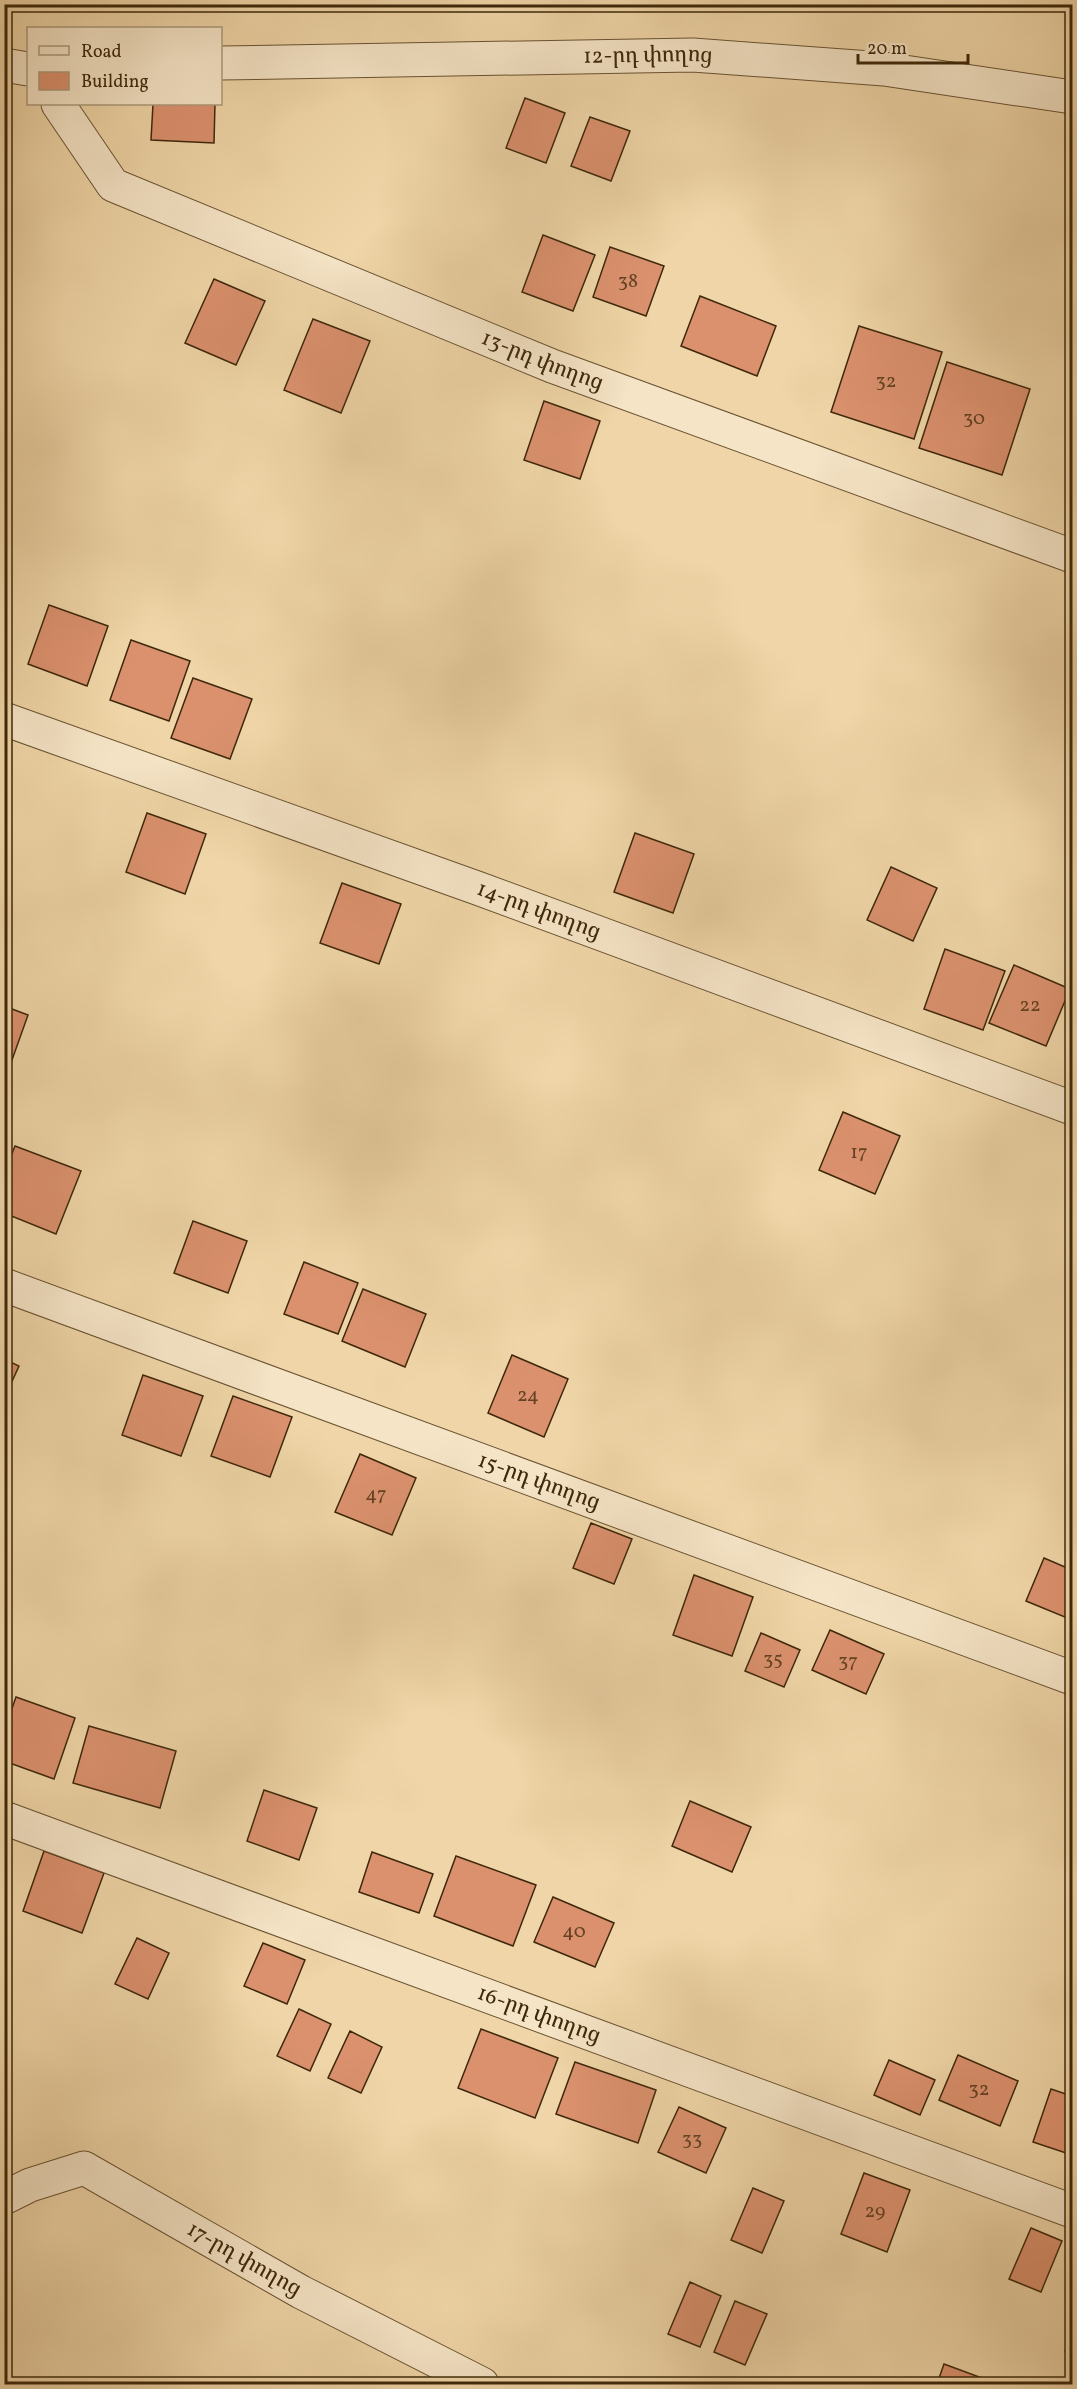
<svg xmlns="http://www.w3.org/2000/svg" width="1077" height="2389" font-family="Vollkorn,'Noto Serif Armenian',serif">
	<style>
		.building { fill: #db916e; stroke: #3e280b; stroke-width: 1.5 }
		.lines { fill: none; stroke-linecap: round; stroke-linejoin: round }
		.minor-casing { stroke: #6a5332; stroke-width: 35 }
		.minor { stroke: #f5e4c6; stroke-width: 33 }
		.labels { text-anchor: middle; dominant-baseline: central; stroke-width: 5; stroke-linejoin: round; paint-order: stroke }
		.number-label { font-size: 20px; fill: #654224 }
		.street-label { font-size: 22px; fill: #3e280b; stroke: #f5e4c6 }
	</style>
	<rect width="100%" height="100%" fill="#efd5a7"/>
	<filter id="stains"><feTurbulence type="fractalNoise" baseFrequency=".00333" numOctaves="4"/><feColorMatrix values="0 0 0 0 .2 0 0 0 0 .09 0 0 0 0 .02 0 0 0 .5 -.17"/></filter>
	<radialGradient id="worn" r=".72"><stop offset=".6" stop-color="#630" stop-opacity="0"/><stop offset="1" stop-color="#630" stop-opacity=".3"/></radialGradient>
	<g class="building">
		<path d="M525,98l40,15 -19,50 -40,-15z"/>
		<path d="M153,104h62l-1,39 -63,-3z"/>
		<path d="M590,117l40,14 -19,50 -40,-15z"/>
		<path d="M543,235l52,20 -22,56 -51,-19z"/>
		<path d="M610,247l54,19 -18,50 -53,-19z"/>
		<path d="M214,279l51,22 -29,64 -51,-22z"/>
		<path d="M700,296l76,30 -19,50 -76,-30z"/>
		<path d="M313,319l57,22 -29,72 -57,-23z"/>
		<path d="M859,326l83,26 -28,87 -83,-27z"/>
		<path d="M947,362l83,27 -28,86 -83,-27z"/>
		<path d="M544,401l56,20 -20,58 -56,-19z"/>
		<path d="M49,605l59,21 -21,60 -59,-22z"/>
		<path d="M131,640l59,21 -21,60 -59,-21z"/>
		<path d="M193,678l59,21 -22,60 -59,-21z"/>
		<path d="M147,813l59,21 -21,60 -59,-22z"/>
		<path d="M635,833l59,21 -21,59 -59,-21z"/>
		<path d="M891,867l46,21 -24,53 -46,-21z"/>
		<path d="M342,883l59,21 -22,60 -59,-21z"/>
		<path d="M945,949l60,22 -22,59 -59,-21z"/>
		<path d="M1014,965l56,24 -24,57 -57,-23z"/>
		<path d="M4,1006l24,9 -21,59h-3z"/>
		<path d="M843,1112l57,24 -25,58 -56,-24z"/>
		<path d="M15,1146l66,25 -25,63 -52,-21v-40z"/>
		<path d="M193,1221l54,20 -19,52 -54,-20z"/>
		<path d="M304,1262l54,21 -20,51 -54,-20z"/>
		<path d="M363,1289l63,25 -21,53 -63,-26z"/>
		<path d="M512,1355l56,24 -24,58 -56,-24z"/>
		<path d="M4,1359l15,7 -15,33z"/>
		<path d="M143,1375l60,21 -22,60 -59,-21z"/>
		<path d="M233,1396l59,21 -22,60 -59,-21z"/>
		<path d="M360,1454l56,24 -24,57 -57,-23z"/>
		<path d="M591,1523l41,16 -18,45 -41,-16z"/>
		<path d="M1044,1558l28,12v50l-46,-19z"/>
		<path d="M694,1575l59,22 -21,59 -59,-21z"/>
		<path d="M830,1630l54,24 -18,40 -54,-24z"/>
		<path d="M761,1633l39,17 -16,37 -39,-16z"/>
		<path d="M16,1697l59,21 -21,61 -50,-18v-30z"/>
		<path d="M89,1726l87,25 -16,57 -87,-25z"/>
		<path d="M264,1790l53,18 -18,52 -52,-19z"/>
		<path d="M690,1801l61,26 -19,45 -60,-26z"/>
		<path d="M44,1851l60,22 -22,60 -59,-22z"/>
		<path d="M372,1852l61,22 -14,39 -60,-21z"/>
		<path d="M456,1856l80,29 -23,61 -79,-30z"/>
		<path d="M553,1897l61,26 -19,44 -61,-25z"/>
		<path d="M137,1938l32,15 -21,46 -33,-15z"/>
		<path d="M263,1943l42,17 -18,44 -43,-18z"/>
		<path d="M299,2009l32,15 -21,47 -33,-15z"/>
		<path d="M481,2029l77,29 -23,60 -77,-30z"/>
		<path d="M350,2031l32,16 -21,46 -33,-15z"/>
		<path d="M958,2055l60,26 -18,45 -61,-26z"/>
		<path d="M889,2060l46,20 -15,35 -46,-20z"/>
		<path d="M575,2062l81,28 -18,53 -82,-29z"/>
		<path d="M1051,2089l21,7v59l-39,-13z"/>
		<path d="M679,2107l47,21 -20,45 -48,-21z"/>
		<path d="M864,2173l46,17 -23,62 -46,-18z"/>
		<path d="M753,2188l31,13 -22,52 -31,-13z"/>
		<path d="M1031,2228l31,13 -21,51 -32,-13z"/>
		<path d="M690,2282l31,14 -21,51 -32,-13z"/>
		<path d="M735,2301l32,13 -22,51 -31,-13z"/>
		<path d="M1072,2334v22l-7,-4z"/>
		<path d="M944,2364l54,20h-61z"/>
	</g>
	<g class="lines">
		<defs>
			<g id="minor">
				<path id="s1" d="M220,63l473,-8 191,14 188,28"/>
				<path d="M4,65l24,4"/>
				<path id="s2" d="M58,104l55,81 439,181 520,190"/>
				<path id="s3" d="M4,719l473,169 595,220"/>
				<path id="s4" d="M4,1285l1068,393"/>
				<path id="s5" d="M4,1818l1068,393"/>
				<path id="s6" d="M4,2198l26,-13 54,-17 217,124 181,92"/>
			</g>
		</defs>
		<use href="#minor" class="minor-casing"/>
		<use href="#minor" class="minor"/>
	</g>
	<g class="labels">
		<g class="number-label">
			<text x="628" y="282">38</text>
			<text x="886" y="382">32</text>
			<text x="974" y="419">30</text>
			<text x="1030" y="1006">22</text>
			<text x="859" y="1153">17</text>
			<text x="528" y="1396">24</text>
			<text x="376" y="1495">47</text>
			<text x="773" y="1660">35</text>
			<text x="848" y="1662">37</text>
			<text x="574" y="1932">40</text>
			<text x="979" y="2090">32</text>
			<text x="692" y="2140">33</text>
			<text x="875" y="2212">29</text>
		</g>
		<g class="street-label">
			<text stroke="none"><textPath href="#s1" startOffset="428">12-րդ փողոց</textPath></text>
			<text stroke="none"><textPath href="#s2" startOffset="562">13-րդ փողոց</textPath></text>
			<text stroke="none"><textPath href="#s3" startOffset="568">14-րդ փողոց</textPath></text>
			<text stroke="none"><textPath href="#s4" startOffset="570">15-րդ փողոց</textPath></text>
			<text stroke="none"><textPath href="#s5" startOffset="570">16-րդ փողոց</textPath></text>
			<text stroke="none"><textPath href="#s6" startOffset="270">17-րդ փողոց</textPath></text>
		</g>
	</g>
	<rect width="1077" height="2389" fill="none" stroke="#efd5a7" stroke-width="24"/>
	<rect x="6" y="6" width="1065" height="2377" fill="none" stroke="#3e280b" stroke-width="3"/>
	<rect x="12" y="12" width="1053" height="2365" fill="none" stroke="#3e280b" stroke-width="1.5"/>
	<rect x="27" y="27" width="195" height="78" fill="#f5e4c6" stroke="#ac997b" stroke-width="1.5"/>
	<rect x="39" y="46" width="30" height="9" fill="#f5e4c6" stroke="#ac997b" stroke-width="1.5"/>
	<text x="81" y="57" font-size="18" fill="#3e280b">Road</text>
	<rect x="39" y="72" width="30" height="18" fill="#db916e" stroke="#ac997b" stroke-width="1.5"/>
	<text x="81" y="87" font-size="18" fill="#3e280b">Building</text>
	<path d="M858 54v9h110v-9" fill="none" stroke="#3e280b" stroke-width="3"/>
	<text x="867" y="54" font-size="18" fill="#3e280b" stroke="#f5e4c6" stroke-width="4.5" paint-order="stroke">20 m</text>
	<rect width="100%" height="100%" filter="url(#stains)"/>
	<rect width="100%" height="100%" fill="url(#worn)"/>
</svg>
